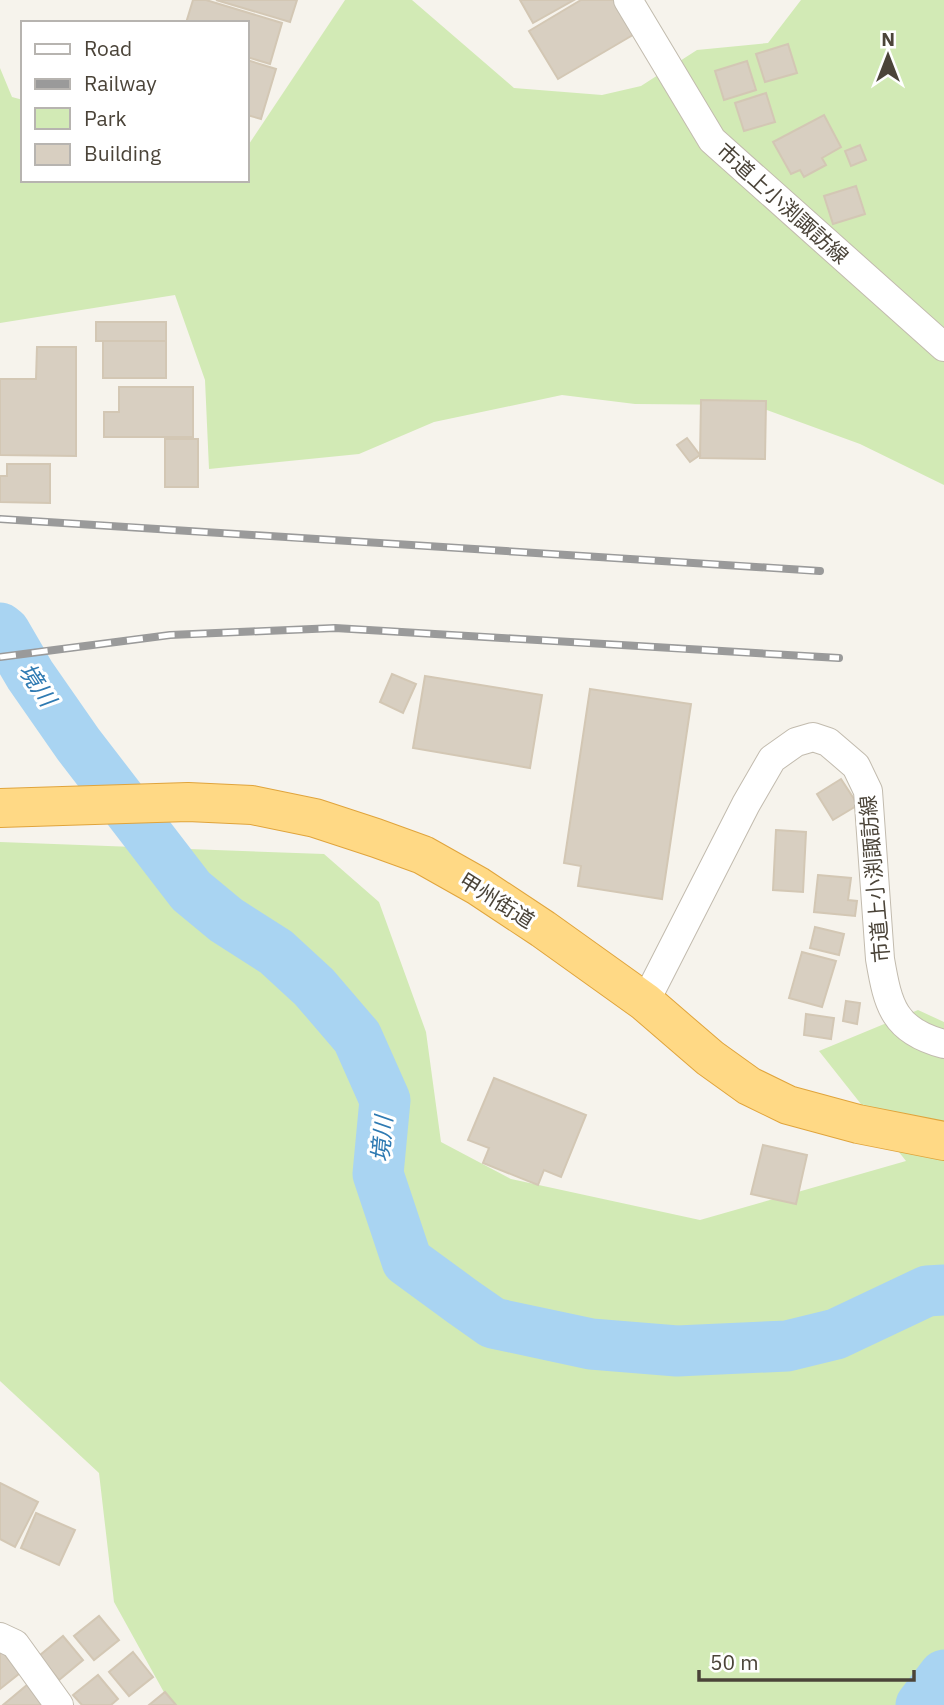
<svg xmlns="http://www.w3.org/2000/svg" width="944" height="1705" font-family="'IBM Plex Sans','Noto Sans JP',sans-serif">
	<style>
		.green { fill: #d2eab5 }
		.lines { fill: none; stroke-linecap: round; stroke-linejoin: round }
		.river { stroke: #a9d4f2; stroke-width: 51 }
		.building { fill: #d8cfc1; stroke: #d3c7b4; stroke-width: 2 }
		.minor-casing { stroke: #c2bbae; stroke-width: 30 }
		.trunk-casing { stroke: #e0a43c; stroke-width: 40 }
		.minor { stroke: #fff; stroke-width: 28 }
		.trunk { stroke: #ffd985; stroke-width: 38 }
		.rail-casing { stroke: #9a9a9a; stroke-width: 8 }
		.rail { stroke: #fff; stroke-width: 5; stroke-dasharray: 16; stroke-linecap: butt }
		.labels { text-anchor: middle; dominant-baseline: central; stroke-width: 6; stroke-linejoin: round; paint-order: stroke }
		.street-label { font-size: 21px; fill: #4b4439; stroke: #fff }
		.water-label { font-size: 23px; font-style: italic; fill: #2e7ab2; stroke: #fff }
	</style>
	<rect width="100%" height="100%" fill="#f6f3ec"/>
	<g class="green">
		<path d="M345,0h67l102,88 88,7 39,-9 56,-36 71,-7 33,-43h143v485l-84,-41 -107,-39 -118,-1 -73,-9 -128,27 -75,32 -150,15 -4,-89 -30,-85 -175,28v-255l12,29 11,3v80h224v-33z"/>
		<path d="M0,842l324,12 55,48 47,130 15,110 70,37 189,41 206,-59 -87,-110 99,-41 26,12v683h-773l-57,-103 -15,-129 -99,-92z"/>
	</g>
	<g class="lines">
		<g class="river">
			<path d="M0,628l5,4 25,43 48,69 113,147 35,29 50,32 38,35 43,50 28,63 -7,74 29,87 56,41 30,21 98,21 86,7 110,-5 49,-12 91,-43 17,-1"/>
			<path d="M921,1705l23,-30"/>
		</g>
	</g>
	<g class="building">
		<path d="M193,0h13l76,23 -12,41 -23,-7v-34h-61z"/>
		<path d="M216,0h81l-7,22z"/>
		<path d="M520,0h54l-41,23z"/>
		<path d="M581,0h38l19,32 -80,47 -29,-48z"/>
		<path d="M788,44l9,29 -32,9 -9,-28z"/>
		<path d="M247,60l29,9 -15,50 -14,-4z"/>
		<path d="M747,61l9,29 -32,10 -9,-29z"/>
		<path d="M766,93l9,29 -31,9 -9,-28z"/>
		<path d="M824,115l17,32 -19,11 4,7 -22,12 -4,-7 -9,4 -18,-32z"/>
		<path d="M860,145l6,15 -15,6 -6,-15z"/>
		<path d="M856,186l9,28 -32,10 -9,-28z"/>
		<rect x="96" y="322" width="70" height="19"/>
		<rect x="103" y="341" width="63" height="37"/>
		<path d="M37,347h39v109l-76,-1v-76h36z"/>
		<path d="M119,387h74v50h-89v-25h15z"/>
		<path d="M701,400l65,1 -1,58 -65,-1z"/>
		<path d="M687,438l13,17 -10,7 -13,-17z"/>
		<rect x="165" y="439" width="33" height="48"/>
		<path d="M7,464h43v39l-50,-1v-26h7z"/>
		<path d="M392,674l24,10 -13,29 -23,-11z"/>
		<path d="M425,676l117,19 -12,73 -117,-20z"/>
		<path d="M590,689l101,15 -29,195 -84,-13 3,-20 -17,-3z"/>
		<path d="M841,779l17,26 -25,15 -16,-26z"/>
		<path d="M776,830l30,2 -3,60 -30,-2z"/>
		<path d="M818,875l33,3 -3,22 9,1 -2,15 -41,-4z"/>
		<path d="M815,927l29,7 -5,21 -29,-7z"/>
		<path d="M802,952l34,9 -14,46 -33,-9z"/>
		<path d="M846,1001l14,2 -3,21 -14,-3z"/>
		<path d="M806,1014l28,4 -3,21 -27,-4z"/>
		<path d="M494,1078l92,37 -25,62 -17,-7 -6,15 -55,-22 6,-15 -21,-8z"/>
		<path d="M763,1145l44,10 -11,49 -45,-10z"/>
		<path d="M0,1483l38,19 -23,45 -15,-8z"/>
		<path d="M36,1513l39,17 -16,35 -38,-17z"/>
		<path d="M99,1616l20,24 -25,20 -20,-24z"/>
		<path d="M63,1636l20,24 -24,20 -20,-24z"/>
		<path d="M0,1649l20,24 -20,16z"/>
		<path d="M133,1652l20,25 -24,19 -20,-24z"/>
		<path d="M98,1675l20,24 -7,6h-29l-9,-10z"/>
		<path d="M27,1685l16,20h-40z"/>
		<path d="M165,1692l11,13h-27z"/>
	</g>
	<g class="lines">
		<defs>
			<g id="minor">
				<path d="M628,0l84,140 232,207"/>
				<path d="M645,1002l101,-198 26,-45 24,-17 17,-5 15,5 28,24 12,25 12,168c8,47 14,72 64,85"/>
				<path d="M0,1637l15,7 44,61"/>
			</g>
			<path id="trunk" d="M0,808l188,-6 64,3 63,13 61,20 47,17 55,31 65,43 102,73 65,56 39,28 39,19 70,19 86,17"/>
		</defs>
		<use href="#minor" class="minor-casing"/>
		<use href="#trunk" class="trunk-casing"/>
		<use href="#minor" class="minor"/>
		<use href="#trunk" class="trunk"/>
		<defs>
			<g id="rail">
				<path d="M0,519l820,52"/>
				<path d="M0,657l170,-22 165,-7 504,30"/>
			</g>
		</defs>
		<use href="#rail" class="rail-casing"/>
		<use href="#rail" class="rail"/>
	</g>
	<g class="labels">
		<g class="street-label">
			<text transform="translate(783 203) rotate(42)">市道上小渕諏訪線</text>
			<text transform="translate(874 879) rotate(-95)">市道上小渕諏訪線</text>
			<text transform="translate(497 900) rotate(32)">甲州街道</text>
		</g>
		<g class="water-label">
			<text transform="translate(38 684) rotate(56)">境川</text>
			<text transform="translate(381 1139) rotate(-85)">境川</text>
		</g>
	</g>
	<rect x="21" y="21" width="228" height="161" fill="#ffffff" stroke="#b7b4b0" stroke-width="2"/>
	<rect x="35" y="44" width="35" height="10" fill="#ffffff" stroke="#b7b4b0" stroke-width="2"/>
	<text x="84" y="56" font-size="21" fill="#4b4439">Road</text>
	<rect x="35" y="79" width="35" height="10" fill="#9a9a9a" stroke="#b7b4b0" stroke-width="2"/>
	<text x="84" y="91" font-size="21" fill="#4b4439">Railway</text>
	<rect x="35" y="108" width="35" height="21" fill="#d2eab5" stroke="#b7b4b0" stroke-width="2"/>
	<text x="84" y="126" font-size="21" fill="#4b4439">Park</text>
	<rect x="35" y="144" width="35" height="21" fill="#d8cfc1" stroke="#b7b4b0" stroke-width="2"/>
	<text x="84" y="161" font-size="21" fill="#4b4439">Building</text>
	<g transform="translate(888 56)" stroke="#ffffff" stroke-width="5" paint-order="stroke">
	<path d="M0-5L12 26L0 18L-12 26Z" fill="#4b4439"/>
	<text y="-10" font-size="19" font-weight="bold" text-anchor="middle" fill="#4b4439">N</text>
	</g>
	<path d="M699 1670v10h215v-10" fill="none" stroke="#4b4439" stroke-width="3.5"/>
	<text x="710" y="1670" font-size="21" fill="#4b4439" stroke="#ffffff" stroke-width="5" paint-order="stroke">50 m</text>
</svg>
